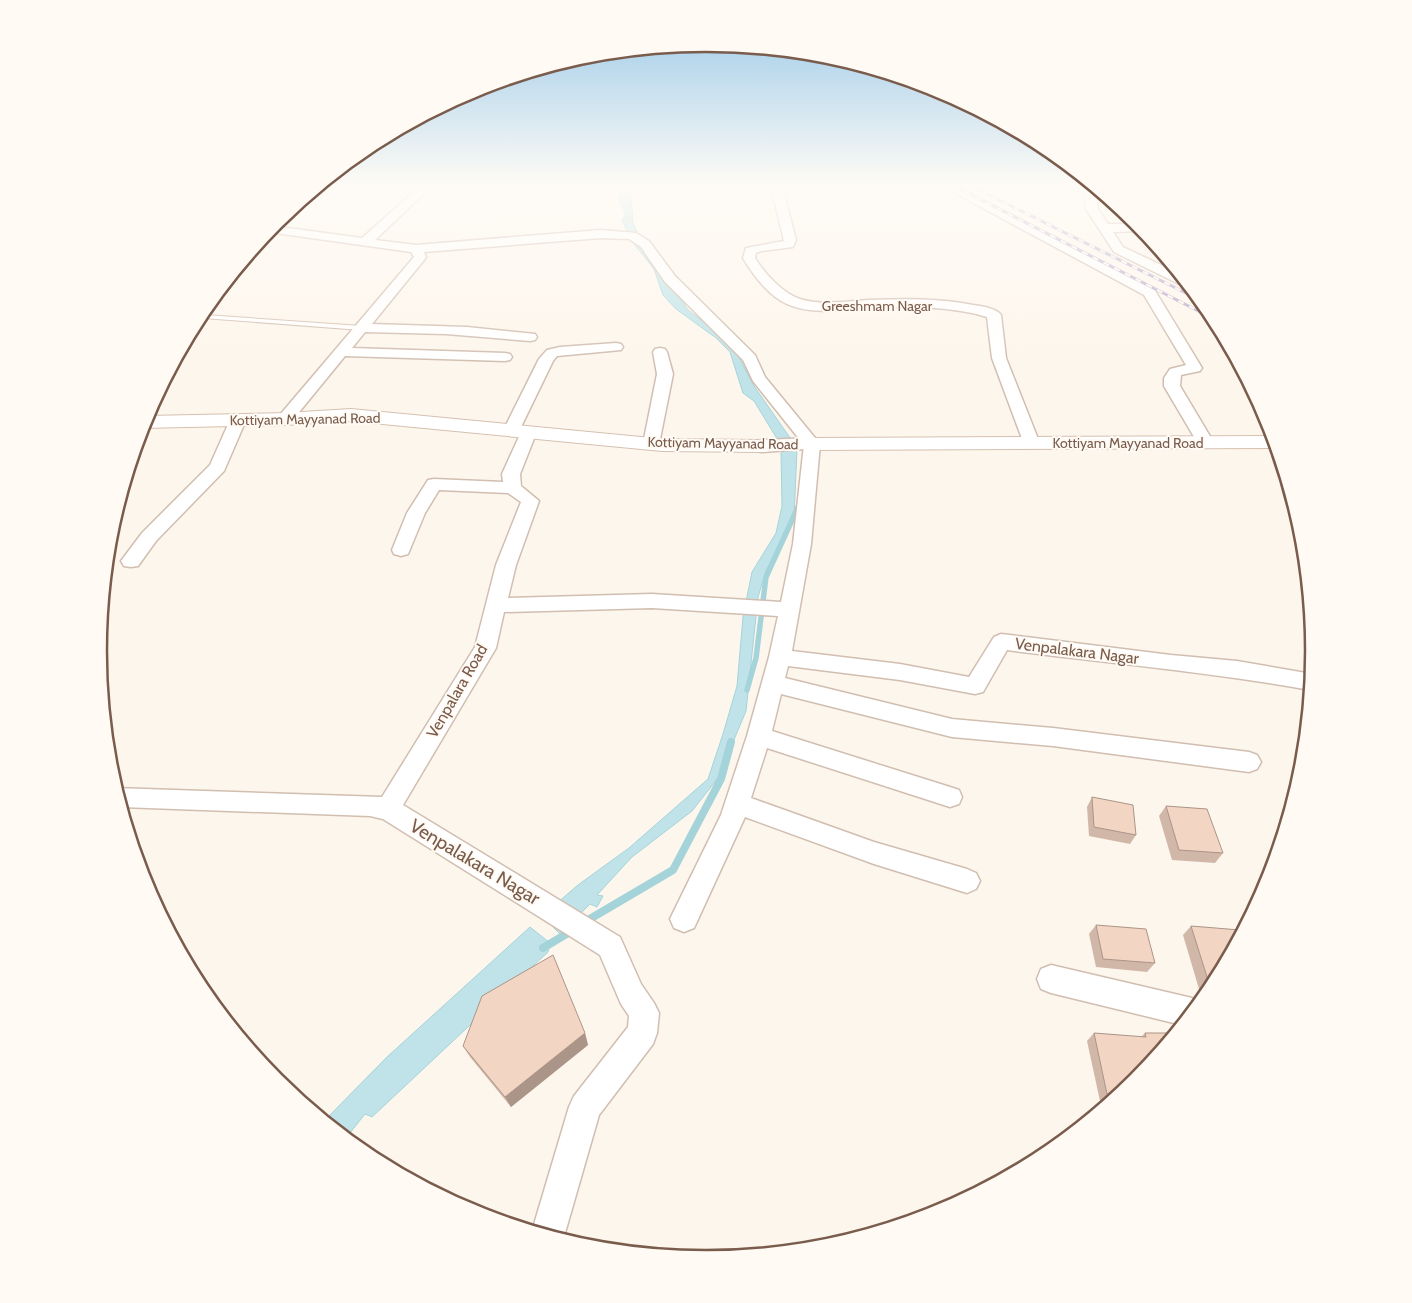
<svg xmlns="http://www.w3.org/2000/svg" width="1412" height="1303" font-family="Cabin,sans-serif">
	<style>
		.water { fill: #bfe3e8; stroke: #a5d3da }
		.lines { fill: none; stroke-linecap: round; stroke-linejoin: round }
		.stream-far1 { stroke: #a5d3da; stroke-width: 5.5 }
		.stream { stroke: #a5d3da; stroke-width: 8 }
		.service-casing { stroke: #d1beb0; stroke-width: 2 }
		.minor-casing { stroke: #d1beb0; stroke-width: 3 }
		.tertiary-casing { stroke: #d1beb0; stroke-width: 3 }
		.secondary-casing { stroke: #d6c0b0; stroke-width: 2 }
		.service { fill: #fff; fill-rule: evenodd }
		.minor { fill: #fff; fill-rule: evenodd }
		.tertiary { fill: #fff; fill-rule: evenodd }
		.secondary { fill: #fff; fill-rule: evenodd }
		.rail-far1-casing { stroke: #b9a8c9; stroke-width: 3 }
		.rail-casing { stroke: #b9a8c9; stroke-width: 4 }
		.rail-far1 { stroke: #fffaf3; stroke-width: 2; stroke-dasharray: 6; stroke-linecap: butt }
		.rail { stroke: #fffaf3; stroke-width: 2.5; stroke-dasharray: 8; stroke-linecap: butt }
		.wall { fill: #d1b7a8 }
		.shaded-wall { fill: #aa9588 }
		.building { fill: #f3d5c3; stroke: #aa9588 }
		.labels { text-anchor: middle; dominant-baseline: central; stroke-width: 4; stroke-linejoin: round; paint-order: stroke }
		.far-street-label { font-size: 14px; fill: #7a5c4d; stroke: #fffaf3 }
		.street-label { font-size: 16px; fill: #7a5c4d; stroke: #fffaf3 }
		.near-street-label { font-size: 19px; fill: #7a5c4d; stroke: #fffaf3 }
		.rim { fill: none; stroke: #7a5c4d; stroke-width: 2.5 }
	</style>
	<rect width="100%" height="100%" fill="#fdf6ec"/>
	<g class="water">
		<path d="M619,186h9l3,12 2,25 11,24 44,63 44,34 22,42 39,56h-14l-25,-41 -11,-8 -13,-41 -14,-14 -40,-29 -13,-14 -9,-26 -23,-29 -9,-20 4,-6 -7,-14 2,-4z"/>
		<path d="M797,449l-3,69 -17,37 -10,13 -9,29 -12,114 -28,67 -26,33 -60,46 -35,38 6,1 -6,11 -7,-3 -30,30 -18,-18 36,-31 51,-37 79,-69 15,-45 14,-48 6,-69 9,-45 24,-39 6,-27 -1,-55z"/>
		<path d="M530,927l20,16 -2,9 -176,165 -7,-3 -19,24 -22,-17 63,-64z"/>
	</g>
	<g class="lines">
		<path class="stream-far1" d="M747,690l9,-32 10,-81 32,-70"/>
		<g class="stream">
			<path d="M583,923l90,-53 48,-91 10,-37"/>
			<path d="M543,948l30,-18"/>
		</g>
		<defs>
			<path id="service" d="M205,315l156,11 3,2 -3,2 -158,-12 -1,-1z"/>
			<g id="minor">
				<path d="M420,186h12l-57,54 41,5 185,-15 35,3 13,8 26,35 80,79 10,22 55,67 -9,100 -19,107 108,13 69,13 25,-40 7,-3 170,21 66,6 75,13 -2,16c-100,-18 -202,-27 -303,-40l-24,42 -8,2 -75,-14 -112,-14 -3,12 167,41 101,9 196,24 8,3 4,7 -4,7 -8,3 -196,-26 -101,-9 -171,-43 -9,37 178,56 9,3 3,7 -3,7 -9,3 -183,-59 -16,50 123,44 93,27 9,4 4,8 -4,8 -9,4 -93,-29 -129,-47 -51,111 -10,4 -10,-4 -4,-9 51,-104 26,-79 22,-79 9,-41 -126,-8 -148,4 -8,36 -93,157 217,132 21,47 13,19 5,10 -2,20 -4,11 -54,71 -36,125 -31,-9 37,-124 5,-11 54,-69 1,-11 -8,-12 -21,-49 -217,-136 -13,-3 -249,-9 -6,-19 267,9 93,-150 21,-82 25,-63 -13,-9 -69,-3 -14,23 -17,41 -7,2 -7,-2 -2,-4 15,-37 21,-33 6,-1 69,3 -1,-8 21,-46h12l2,3 -17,43 1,12 18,15 -23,64 -8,33 144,-4 129,8 12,-58 11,-99 -51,-64 -10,-21 -78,-78 -24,-35 -12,-8 -28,-1 -177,14 2,5 -2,3 -52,64 95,3 68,7 2,3 -2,3 -5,1 -84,-7 -81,-2 -13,16 153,5 5,1 2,3 -2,3 -5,1 -160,-5 -54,66h-12l-2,-3 2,-3 135,-159 -3,-5 -143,-20 5,-6 89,12z"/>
				<path d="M771,186h11l14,54 -3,7 -32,4 -5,2 -1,5c10,16 27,35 45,41 21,7 47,2 69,1 34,-1 70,-2 104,5 8,1 23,3 28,10l5,43 34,86 -2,4h-12l-2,-4 -32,-86 -5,-41c-38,-12 -81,-10 -120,-9 -26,2 -56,7 -80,-4 -19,-9 -34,-29 -44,-46l3,-10 38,-7z"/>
				<path d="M942,186h14l198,103 48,79 -2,3 -19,4 -1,11 34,57 -2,4h-12l-36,-61v-8l6,-9 16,-4 -42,-70z"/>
				<path d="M1084,186l11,2 3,21 10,15h30l5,7 -30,1 10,15 55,26 9,11h-8l-65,-32 -28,-43z"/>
				<path d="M616,343l5,1 2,3 -2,3 -64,6 -4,5 -33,68 -2,3h-12l-2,-3 35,-70 8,-9 13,-3z"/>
				<path d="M660,348l5,1 2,3 6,22 -14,70 -2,4h-12l-2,-4 14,-70 -4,-22 2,-3z"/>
				<path d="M238,415l6,2 2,3 -22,51 -68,70 -18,25 -7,1 -7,-1 -3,-5 21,-28 68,-68 20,-45 2,-3z"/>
				<path d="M1051,965l141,33 9,4 -19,23 -131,-32 -10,-4 -4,-10 4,-10z"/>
			</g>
			<path id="tertiary" d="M812,438l7,2 3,4 -3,4 -58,4 -7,-2 -3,-4 3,-4 7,-2z"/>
			<g id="secondary">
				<path d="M351,409l311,30 99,1 8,1 3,5 -3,5 -8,1 -99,-1 -311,-30 -66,4 -143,3 4,-12 139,-3z"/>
				<path d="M1273,436l3,12h-2l-462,2 -8,-1 -3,-5 3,-5 8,-1z"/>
			</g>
		</defs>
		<use href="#service" class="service-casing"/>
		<use href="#minor" class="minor-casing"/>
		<use href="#tertiary" class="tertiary-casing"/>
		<use href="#secondary" class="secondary-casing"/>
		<use href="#service" class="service"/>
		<use href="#minor" class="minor"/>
		<use href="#tertiary" class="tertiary"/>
		<use href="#secondary" class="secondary"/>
		<defs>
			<g id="rail-far1">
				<path d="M954,186l258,132"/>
				<path d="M971,186l229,114"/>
			</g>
			<path id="rail" d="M1210,317l4,2"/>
		</defs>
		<use href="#rail-far1" class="rail-far1-casing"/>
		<use href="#rail" class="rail-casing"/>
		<use href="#rail-far1" class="rail-far1"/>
		<use href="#rail" class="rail"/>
	</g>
	<g class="wall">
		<path d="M1092,797l44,38 -6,9 -41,-8 -2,-29z"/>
		<path d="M1166,806l57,47 -8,10 -43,-3 -13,-44z"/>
		<path d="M1096,925l59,38 -8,9 -51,-5 -7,-33z"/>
		<path d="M1191,926l50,8 -30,55h-12l-16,-54z"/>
		<path d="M585,1033l3,12 -77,62 -41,-50 -7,-11z"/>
		<path d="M1094,1033l47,4 4,-4h30l-39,48 -25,21 -11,-1 -13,-60z"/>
	</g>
	<path class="shaded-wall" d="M585,1033l3,12 -77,62 -6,-10z"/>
	<g class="building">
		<path d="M1092,797l41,8 3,30 -42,-8z"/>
		<path d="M1166,806l41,3 16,44 -44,-3z"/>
		<path d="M1096,925l50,4 9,34 -52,-4z"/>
		<path d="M1191,926l49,4 1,4 -25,47 -8,-1z"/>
		<path d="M553,955l32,78 -80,64 -42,-51 19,-50z"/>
		<path d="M1094,1033l52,4 -1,-4h30l-39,48 -17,14 -12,-1z"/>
	</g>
	<linearGradient id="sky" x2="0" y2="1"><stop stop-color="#97c7e8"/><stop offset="0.5" stop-color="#fefbf6"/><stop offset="1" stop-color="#fefbf6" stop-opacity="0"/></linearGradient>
	<rect width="1412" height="369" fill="url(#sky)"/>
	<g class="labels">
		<g class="far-street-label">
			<text x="877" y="306">Greeshmam Nagar</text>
			<text transform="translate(305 419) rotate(-1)">Kottiyam Mayyanad Road</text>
			<text transform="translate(723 443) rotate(1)">Kottiyam Mayyanad Road</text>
			<text x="1128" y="443">Kottiyam Mayyanad Road</text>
		</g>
		<g class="street-label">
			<text transform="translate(1077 651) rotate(7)">Venpalakara Nagar</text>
			<text transform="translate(457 691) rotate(-60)">Venpalara Road</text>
		</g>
		<g class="near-street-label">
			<text transform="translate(475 862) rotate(31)">Venpalakara Nagar</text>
		</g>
	</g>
	<path d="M0 0H1412V1303H0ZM107 651a599 599 0 1 1 1198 0a599 599 0 1 1-1198 0Z" fill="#fffaf3" fill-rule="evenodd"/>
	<path class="rim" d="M107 651a599 599 0 1 1 1198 0a599 599 0 1 1-1198 0Z"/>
</svg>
